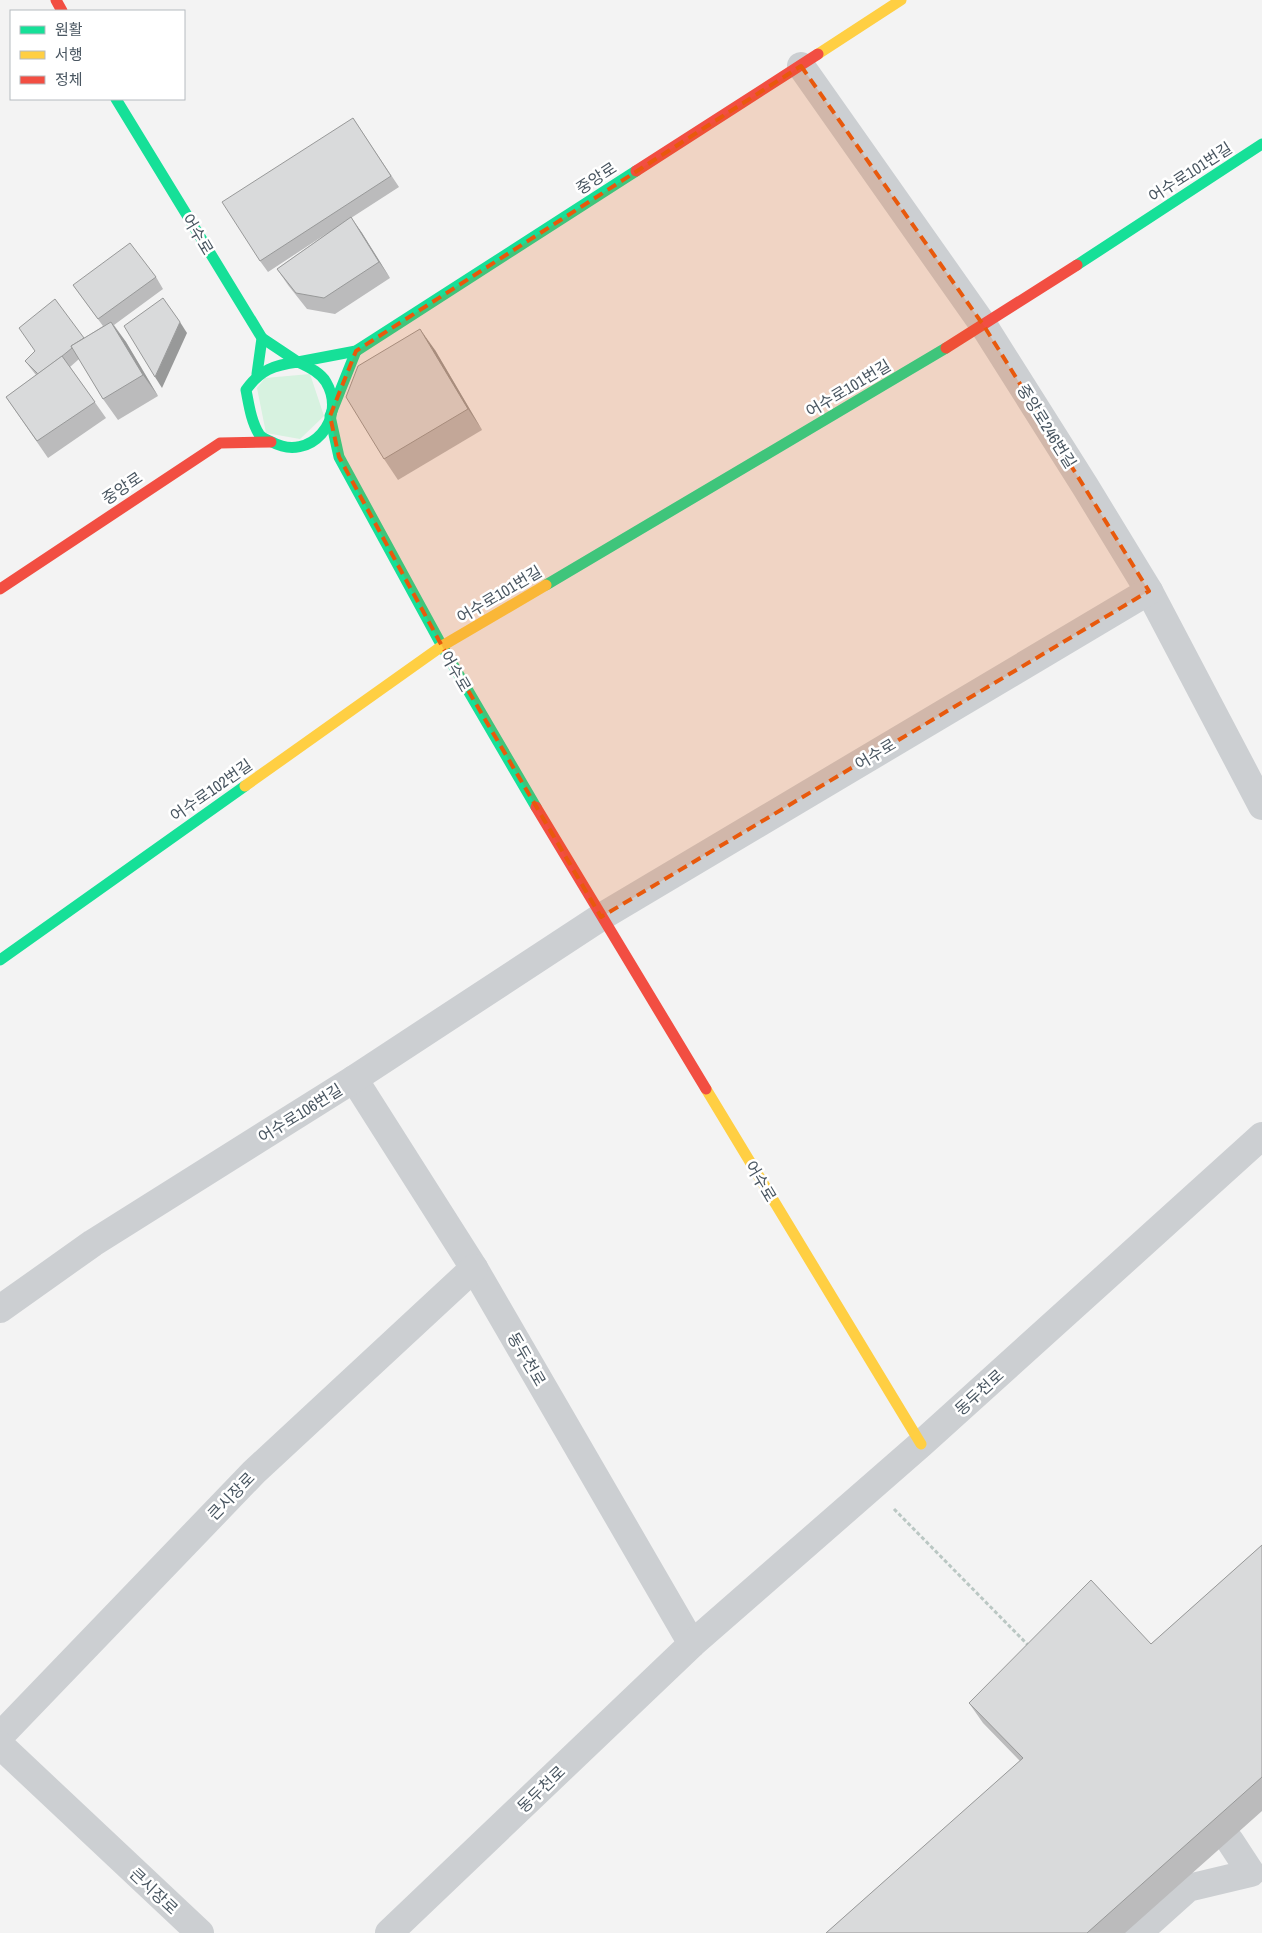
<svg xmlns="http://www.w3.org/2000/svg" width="1262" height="1933" font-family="'Archivo Narrow','Noto Sans KR',sans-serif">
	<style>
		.green { fill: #d7f2e0 }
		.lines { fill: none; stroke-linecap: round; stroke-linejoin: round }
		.path { stroke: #bac7c3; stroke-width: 3; stroke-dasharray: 4 2.5; stroke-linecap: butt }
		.street { stroke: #cccfd2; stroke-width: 28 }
		.fast { stroke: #16e098; stroke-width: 11 }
		.slow { stroke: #ffcf43; stroke-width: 11 }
		.jam { stroke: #f24e42; stroke-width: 11 }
		.wall { fill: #bbbbbc }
		.shaded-wall { fill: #989999 }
		.building { fill: #d9dadb; stroke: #989999 }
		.marked { fill: #e8590c; fill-opacity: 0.2; stroke: #e8590c; stroke-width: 4; stroke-dasharray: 10 6; stroke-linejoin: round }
		.labels { text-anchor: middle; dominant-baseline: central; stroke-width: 5; stroke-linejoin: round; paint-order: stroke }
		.street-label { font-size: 16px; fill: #495661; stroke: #fff }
	</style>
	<rect width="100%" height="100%" fill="#f3f3f3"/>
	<path class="green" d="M310,374l14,42 -24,23 -34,-6 -9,-45 8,-10z"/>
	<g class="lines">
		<path class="path" d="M894,1509l136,138"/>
		<g class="street">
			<path d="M801,66l183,260 101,160 64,105 113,215"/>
			<path d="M354,1079l120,189 218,376"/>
			<path d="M0,1309l93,-66 261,-164 247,-162 548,-326"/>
			<path d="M0,1736l254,-264 220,-204"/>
			<path d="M0,1745l200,188"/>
			<path d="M389,1933l303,-289 229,-200 341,-308"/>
			<path d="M1138,1933l50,-45 63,-15 -21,-32"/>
		</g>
		<g class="fast">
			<path d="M116,99l146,239 -5,36"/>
			<path d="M1077,265l185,-121"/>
			<path d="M262,338l36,24 58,-11 280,-180"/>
			<path d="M356,351l-26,65 9,41 103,189 94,161"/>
			<path d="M298,362c10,5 22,10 28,20 22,37 -16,81 -54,60 -5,-2 -10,-4 -13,-8 -8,-13 -10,-29 -13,-44 14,-20 28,-25 52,-28z"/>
			<path d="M546,585l400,-237"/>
			<path d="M0,960l245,-174"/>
		</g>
		<g class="slow">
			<path d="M818,54l83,-54"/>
			<path d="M245,786l197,-140 104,-61"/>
			<path d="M706,1089l215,355"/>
		</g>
		<g class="jam">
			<path d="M56,0l6,11"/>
			<path d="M636,171l182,-117"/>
			<path d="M946,348l131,-83"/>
			<path d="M0,589l220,-146 51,-1"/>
			<path d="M536,807l170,282"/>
		</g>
	</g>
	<g class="wall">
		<path d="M353,118l46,69 -48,31 11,15 28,45 -55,36 -28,-5 -19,-24 -11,-16 52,-37 -61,40 -8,-11z"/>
		<path d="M156,277l7,12 -49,36 12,17 32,54 -40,24 -15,-21 -24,-40 -9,8 36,51 -58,40 -42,-61 30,-22 -11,-14 59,-23 19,-12 -30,-41z"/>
		<path d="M435,350l47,80 -84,50 -14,-21z"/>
		<path d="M1262,1545v266l-137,122h-299l194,-172 -37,-38 -14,-20 182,-59z"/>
	</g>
	<g class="shaded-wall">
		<path d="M351,217l11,16 28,45 -11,-16z"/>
		<path d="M111,322l15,20 32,54 -15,-21z"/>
		<path d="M180,322l7,11 -25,55 -7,-11z"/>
		<path d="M420,329l15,21 47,80 -14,-21z"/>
	</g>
	<g class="building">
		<path d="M353,118l38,58 -131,85 -38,-59z"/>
		<path d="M351,217l28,45 -55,36 -28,-5 -19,-24z"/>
		<path d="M130,243l26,34 -58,42 -25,-34z"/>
		<path d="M163,298l17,24 -25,55 -31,-51z"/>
		<path d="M55,299l29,39 -13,8 1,2 -11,9 -23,17 -13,-13 10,-10 -16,-23z"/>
		<path d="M111,322l32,53 -40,24 -32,-53z"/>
		<path d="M420,329l48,80 -84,50 -38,-62 12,-31z"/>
		<path d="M62,356l33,46 -58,39 -31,-44z"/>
		<path d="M1262,1545v232l-175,156h-261l197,-175 -54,-55 122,-123 60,64z"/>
	</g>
	<path class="marked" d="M801,66l183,260 165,265 -548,326 -159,-271 -103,-189 -9,-41 26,-65z"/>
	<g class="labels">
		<g class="street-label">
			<text transform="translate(1190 172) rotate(-33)">어수로101번길</text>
			<text transform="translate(596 178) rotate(-33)">중앙로</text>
			<text transform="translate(198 234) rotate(59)">어수로</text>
			<text transform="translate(848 388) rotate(-31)">어수로101번길</text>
			<text transform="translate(1047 426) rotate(58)">중앙로246번길</text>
			<text transform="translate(122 488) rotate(-34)">중앙로</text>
			<text transform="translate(499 594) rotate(-31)">어수로101번길</text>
			<text transform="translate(456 671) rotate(60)">어수로</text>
			<text transform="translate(875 754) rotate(-31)">어수로</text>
			<text transform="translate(211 790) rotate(-35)">어수로102번길</text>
			<text transform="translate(300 1113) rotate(-32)">어수로106번길</text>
			<text transform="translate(761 1181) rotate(59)">어수로</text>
			<text transform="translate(527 1359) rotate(60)">동두천로</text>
			<text transform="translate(979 1392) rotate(-42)">동두천로</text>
			<text transform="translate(231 1496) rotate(-46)">큰시장로</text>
			<text transform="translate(541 1789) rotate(-44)">동두천로</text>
			<text transform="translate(154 1891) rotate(43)">큰시장로</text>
		</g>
	</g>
	<rect x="10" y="10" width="175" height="90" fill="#ffffff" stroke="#b6bbc0"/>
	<rect x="20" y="26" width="25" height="8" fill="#16e098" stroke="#b6bbc0"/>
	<text x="55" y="35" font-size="15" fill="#495661">원활</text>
	<rect x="20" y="51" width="25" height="8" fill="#ffcf43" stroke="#b6bbc0"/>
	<text x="55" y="60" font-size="15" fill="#495661">서행</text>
	<rect x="20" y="76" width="25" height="8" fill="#f24e42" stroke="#b6bbc0"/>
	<text x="55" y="85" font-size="15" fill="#495661">정체</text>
</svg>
